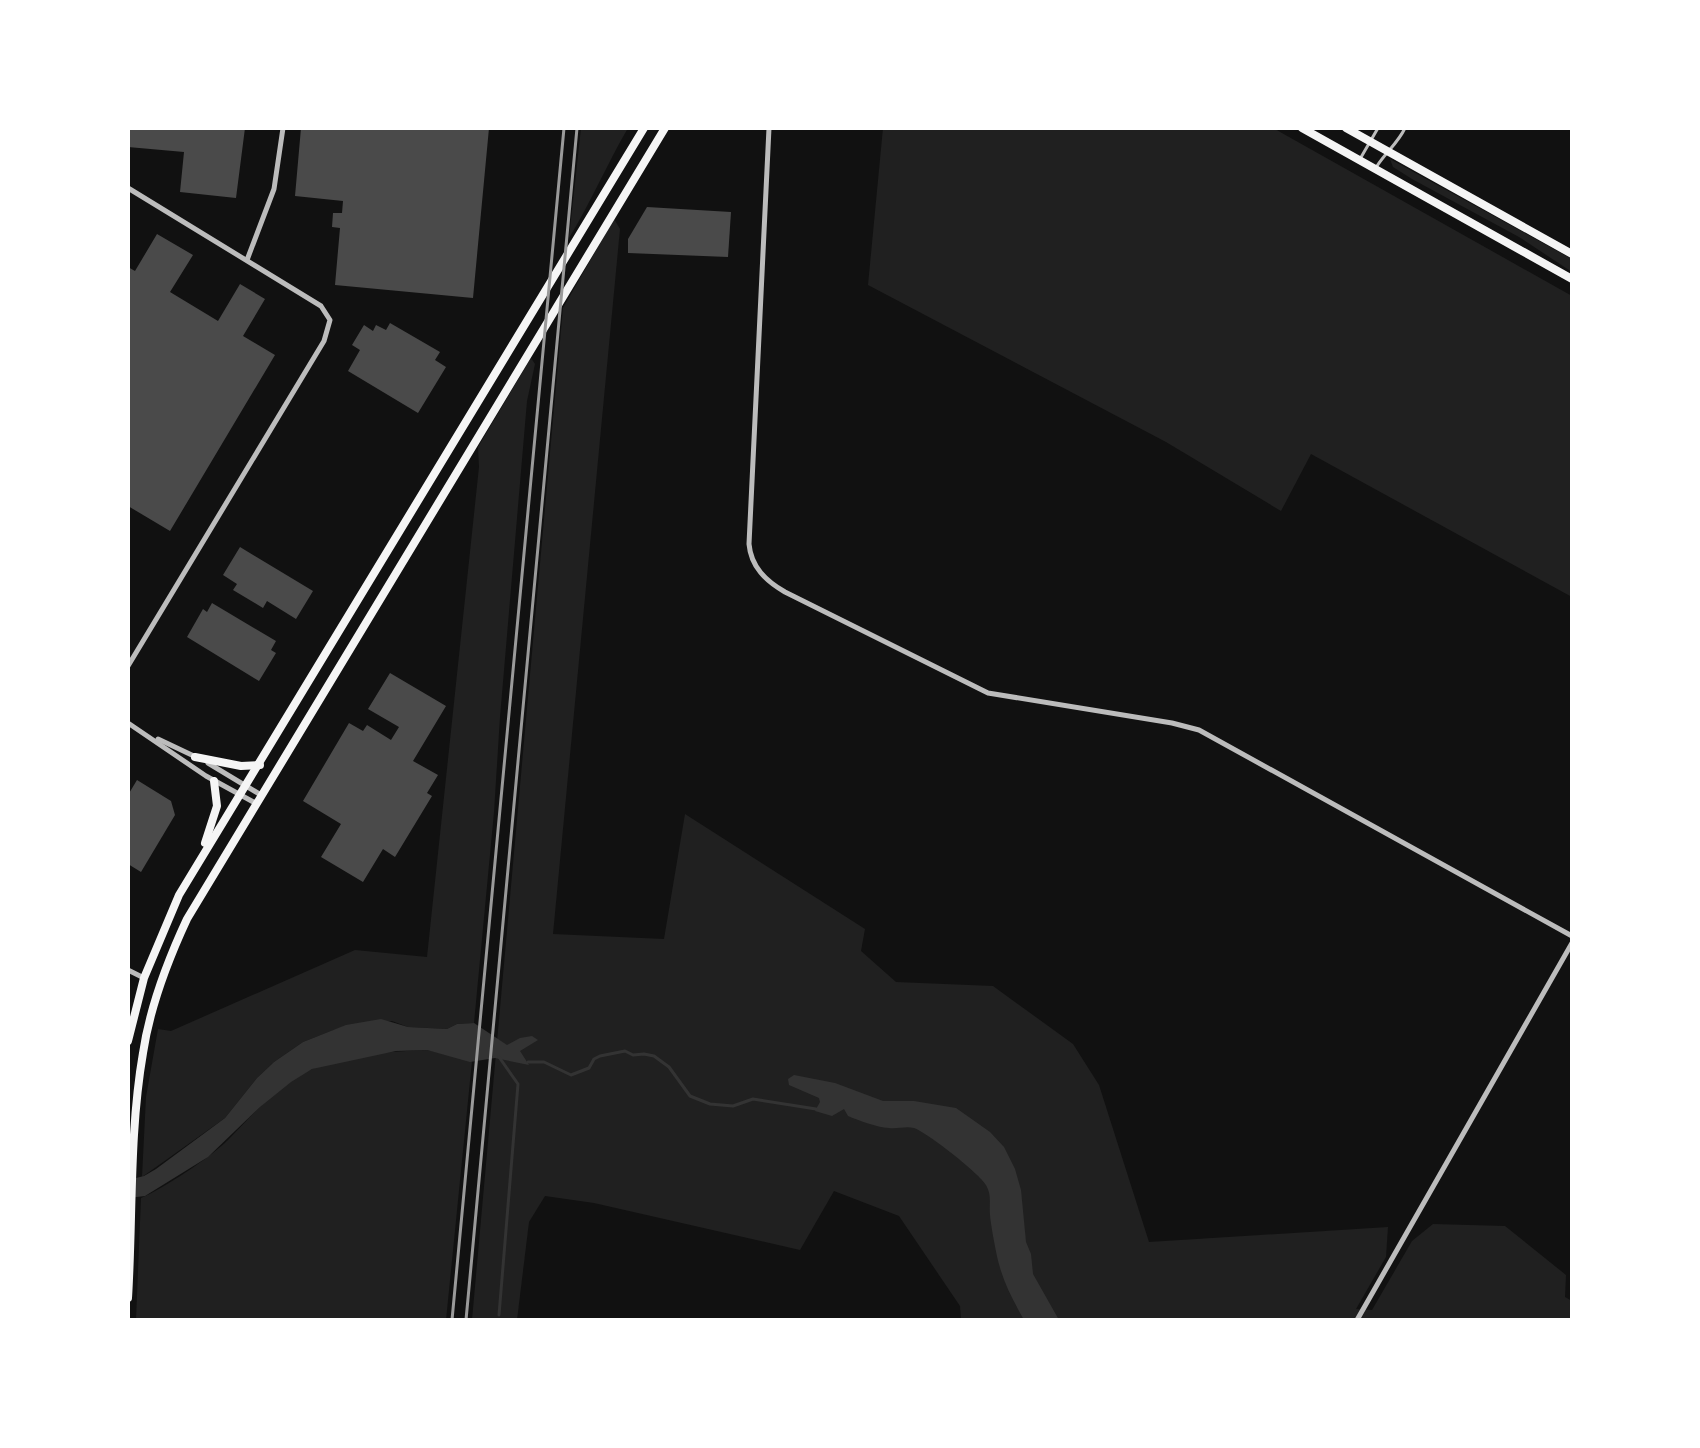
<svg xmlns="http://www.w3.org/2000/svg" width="1700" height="1448" font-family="'Asap Condensed',sans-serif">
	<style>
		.green { fill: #202020 }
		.water { fill: #333 }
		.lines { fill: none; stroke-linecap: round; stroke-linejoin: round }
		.stream { stroke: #333; stroke-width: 3 }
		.building { fill: #4a4a4a }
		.service { stroke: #bcbcbc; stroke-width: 3 }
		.minor { stroke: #bcbcbc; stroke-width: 5 }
		.primary { stroke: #f5f5f5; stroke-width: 8 }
		.rail { stroke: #9a9a9a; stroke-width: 3 }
	</style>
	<rect width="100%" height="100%" fill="#111"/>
	<g class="green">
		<path d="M581,128h47c-21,36 -37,74 -59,110z"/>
		<path d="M883,128h390l299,168v301l-261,-143 -30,57 -115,-69 -298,-157z"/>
		<path d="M1390,159l182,100v13l-53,-35 -107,-58 -19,-12z"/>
		<path d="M614,219l6,10 -67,705 111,5 21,-125 180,115 -4,22 35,31 97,4 80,58 26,41 50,157 239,-15 -2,30 -30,52 16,1 40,-69 21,-17 72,2 61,49 -1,22 7,4v19h-611l-1,-14 -61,-90 -65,-25 -34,59 -206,-47 -49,-7 -16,26 -12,98h-45l91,-1012z"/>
		<path d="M531,358l4,6 -8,37 -27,316 -6,95 -20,211 -17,1 -10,5 -39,-2 -16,-6 -58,9 -31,12 -29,20 -17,16 -32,40 -83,59 4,-80 12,-68 13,2 184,-81 72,7 52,-490 -1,-20z"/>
		<path d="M427,1050l45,11 -26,259h-310l5,-122c25,-11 67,-39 87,-58 24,-25 51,-57 84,-71 32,-14 81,-18 115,-19z"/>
	</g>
	<g class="water">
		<path d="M381,1019l27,8 39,2 10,-5 17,-1 33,22 13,-7 12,-2 6,4 -18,11 9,14 -34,-7 -25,4 -43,-12 -31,1 -84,18 -21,13 -31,25 -52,50 -63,39 -17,2v-18l16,-4 12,-7 69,-51 32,-40 17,-16 29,-20 43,-17z"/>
		<path d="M794,1075l41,8 48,18h31l42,7 34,24 14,15 11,22 6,21 5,52 5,12 2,20 26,46h-35c-10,-18 -20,-36 -25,-56 -3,-11 -8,-38 -9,-49 -1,-11 2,-20 -4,-30 -6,-11 -58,-52 -72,-57 -8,-2 -17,1 -25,0 -13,-1 -29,-7 -41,-12l-4,-7 -12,7 -17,-5 5,-9 -1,-4 -30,-13 -1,-6z"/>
	</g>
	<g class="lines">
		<g class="stream">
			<path d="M528,1062h16l27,13 18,-7 5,-9 6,-3 25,-5 8,4 11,-1 10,2 15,11 21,29 20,8 23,2 20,-7 63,10"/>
			<path d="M499,1315l19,-231 -19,-27"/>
		</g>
	</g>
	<g class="building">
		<path d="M128,128h117l-9,70 -56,-6 4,-40 -56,-5z"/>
		<path d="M301,128h188l-16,170 -138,-13 5,-57 -8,-1 1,-14h9l1,-12 -48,-5z"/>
		<path d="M647,207l84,5 -3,45 -100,-4v-14z"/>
		<path d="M157,234l36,21 -23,37 48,29 22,-37 25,15 -22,37 32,19 -105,176 -42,-25v-239l7,4z"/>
		<path d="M390,323l50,29 -5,8 11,7 -28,46 -70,-42 12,-21 -8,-5 12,-20 9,6 3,-6 10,5z"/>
		<path d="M240,547l73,44 -17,28 -29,-18 -4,7 -30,-18 4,-6 -14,-9z"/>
		<path d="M212,603l64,38 -5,9 5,3 -17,28 -72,-44 16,-28 4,3z"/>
		<path d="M390,673l56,33 -33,55 25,14 -11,18 5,3 -37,61 -12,-8 -20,33 -42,-25 20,-33 -38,-23 46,-78 14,8 4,-6 24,15 8,-13 -31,-18z"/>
		<path d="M137,780l34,21 4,14 -34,57 -13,-8v-69z"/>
	</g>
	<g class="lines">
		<g class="service">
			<path d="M1360,159l18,-31"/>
			<path d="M1377,166c9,-14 21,-23 28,-38"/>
		</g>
		<g class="minor">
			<path d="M769,128l-20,416c2,23 17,37 36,48l203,101 184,30 27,7 373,206"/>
			<path d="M128,188l193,118 9,14 -6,21 -196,325"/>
			<path d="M247,260l27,-71 9,-61"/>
			<path d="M128,723l78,53 51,28"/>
			<path d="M158,739l38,18"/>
			<path d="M208,763l53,32"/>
			<path d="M128,970l16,8"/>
			<path d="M1357,1320l215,-377"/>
		</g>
		<g class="primary">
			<path d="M1302,128l270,151"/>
			<path d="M1346,128l226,126"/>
			<path d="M195,757l46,9 19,-1"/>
			<path d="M205,843l12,-37 -3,-25"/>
			<path d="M128,1041l16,-63 35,-83 465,-767"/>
			<path d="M128,1298c5,-81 1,-164 15,-245 7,-47 24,-91 44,-134l478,-791"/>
		</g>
		<g class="rail">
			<path d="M452,1320l112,-1192"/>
			<path d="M466,1320l111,-1192"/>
		</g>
	</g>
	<rect width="1700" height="1448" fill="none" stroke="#ffffff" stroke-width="260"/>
</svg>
